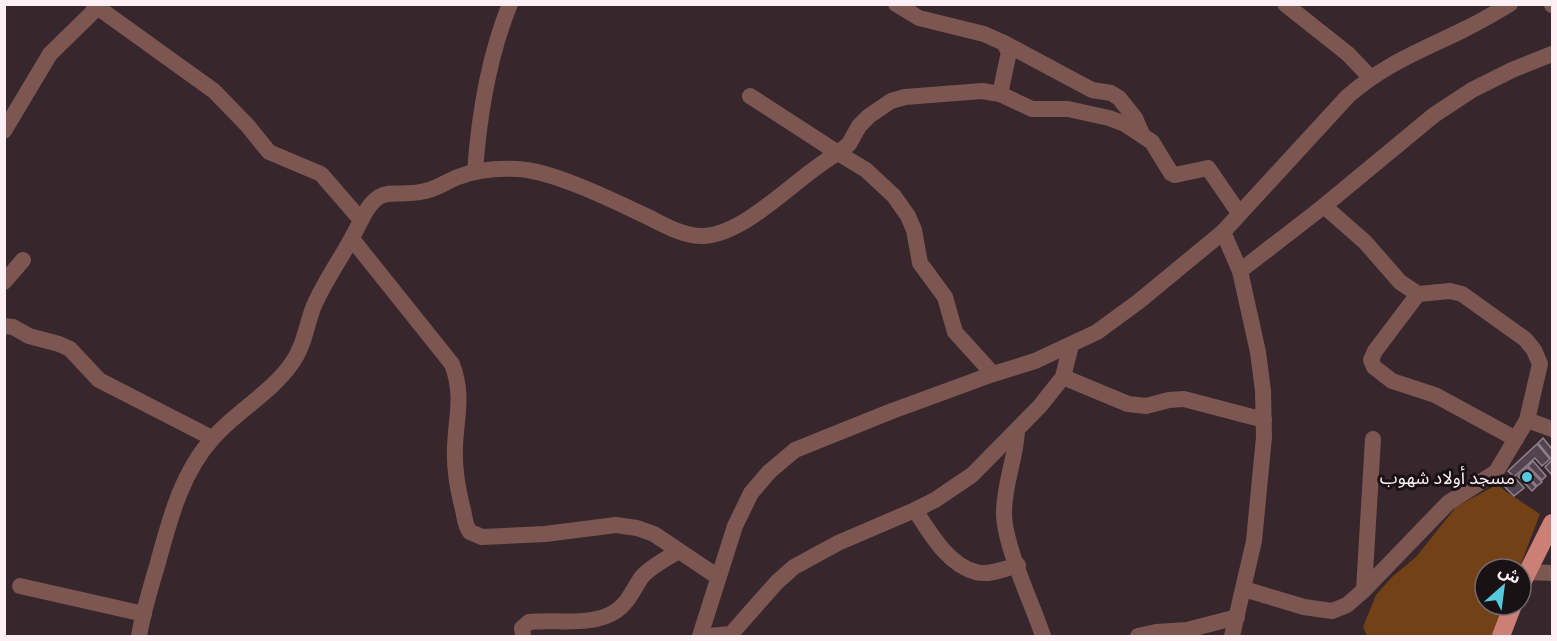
<svg xmlns="http://www.w3.org/2000/svg" width="1557" height="641" font-family="'IBM Plex Sans','Noto Sans Arabic',sans-serif">
	<style>
		.green { fill: #724116 }
		.building { fill: #514450; stroke: #90818f; stroke-width: 1.5 }
		.lines { fill: none; stroke-linecap: round; stroke-linejoin: round }
		.minor { stroke: #7c5651; stroke-width: 16 }
		.major { stroke: #cb7f75; stroke-width: 18 }
		.poi-dot { fill: #54cade; stroke: #191114; stroke-width: 2 }
		.labels { text-anchor: middle; dominant-baseline: central; stroke-width: 6; stroke-linejoin: round; paint-order: stroke }
		.poi-label { font-size: 18px; fill: #fcf0f4; stroke: #191114; text-anchor: end }
	</style>
	<rect width="100%" height="100%" fill="#37262b"/>
	<path class="green" d="M1498,484l7,7 35,23 -21,55h-34v36h20l-12,31h-126l-4,-9 13,-32 16,-18 24,-20 40,-50z"/>
	<g class="building">
		<path d="M1543,438l9,11v11l-14,-17z"/>
		<path d="M1537,444l13,15 -8,7 -7,-8 -21,19 -6,-6z"/>
		<path d="M1552,460v15l-7,-8z"/>
		<path d="M1533,461l13,15 -4,4 -14,-14z"/>
		<path d="M1527,467l15,15 -5,4 -14,-15z"/>
		<path d="M1522,472l14,15 -4,4 -14,-15z"/>
		<path d="M1516,479l8,9 -10,8 -9,-9z"/>
	</g>
	<g class="lines">
		<g class="minor">
			<path d="M93,4l121,87 33,34 22,27 52,22 40,46c-14,31 -35,57 -48,88 -7,19 -9,38 -21,55 -21,30 -55,48 -79,75 -32,35 -44,84 -56,128 -7,23 -14,47 -18,70"/>
			<path d="M896,4l23,14 65,16 20,9 5,9 -9,42"/>
			<path d="M1285,4l63,50 22,23"/>
			<path d="M1552,4v1"/>
			<path d="M1004,43l88,47 19,3 8,5 16,20 7,16"/>
			<path d="M750,96l88,57 11,-9 10,-18 10,-10 22,-15 14,-4 77,-6 18,3 32,15h36l41,9 16,6 27,18 19,31 4,2 33,-7 31,45"/>
			<path d="M4,131l46,-77 48,-47"/>
			<path d="M475,172c4,-57 13,-114 35,-168"/>
			<path d="M1324,206l41,36 35,40 18,12 32,-3 12,3 63,45 9,11 6,14 -13,56 25,9"/>
			<path d="M361,220c20,-39 30,-21 64,-29 12,-2 22,-10 33,-14 18,-7 40,-9 59,-8 34,1 95,31 127,46 19,9 39,22 60,21 45,-3 95,-62 134,-83l28,17 28,26 14,20 6,14 6,33 25,34 10,35 38,42"/>
			<path d="M1223,232l17,39 18,81 5,39 1,46 -10,104 -22,95"/>
			<path d="M352,239l100,125c12,32 4,52 3,83 -1,21 2,39 7,59 3,9 2,19 8,26l12,5 63,-3 71,-9 21,3 17,6 64,43"/>
			<path d="M1240,271l84,-65 110,-91 38,-25 40,-20 40,-16"/>
			<path d="M4,282l19,-22"/>
			<path d="M1418,294l-43,57 -4,9 3,7 18,14 43,14 81,44"/>
			<path d="M4,326l9,1 16,9 30,8 11,5 29,31 113,58"/>
			<path d="M1063,377l65,27 18,2 23,-6 15,-1 80,21"/>
			<path d="M1017,430c-1,29 -13,53 -13,83 0,32 28,90 39,123"/>
			<path d="M915,510c15,23 33,55 61,62 13,4 30,-4 42,-7"/>
			<path d="M1527,572l25,1"/>
			<path d="M20,586l124,28"/>
			<path d="M1244,589l60,18 28,4 15,-6 17,-15 84,-87 48,-31 31,-52"/>
			<path d="M1364,590l9,-151"/>
			<path d="M523,636l-1,-8 7,-6c27,-3 64,5 87,-11 12,-8 17,-21 25,-33 8,-11 26,-19 37,-27"/>
			<path d="M700,636l35,-110 16,-33 18,-21 26,-22 97,-39 101,-37 42,-13 62,-29 41,-30 85,-70 125,-136c38,-33 73,-45 117,-67 15,-7 30,-16 45,-25"/>
			<path d="M707,636l24,-2 46,-52 17,-15 44,-24 77,-33 20,-10 37,-25 68,-69 23,-29 8,-32"/>
			<path d="M1138,636l18,-4 31,-2 50,-13"/>
		</g>
		<g class="major">
			<path d="M1521,585l31,-62"/>
			<path d="M1501,636l12,-31"/>
		</g>
	</g>
	<circle class="poi-dot" cx="1527" cy="477" r="6"/>
	<g class="labels">
		<g class="poi-label">
			<text x="1515" y="477">مسجد أولاد شهوب</text>
		</g>
	</g>
	<rect width="1557" height="641" fill="none" stroke="#fcf0f4" stroke-width="12"/>
	<g transform="translate(1503 587) rotate(28)"><circle r="28" fill="#191114" stroke="#746a6e" stroke-width="1.5"/>
	<path d="M0-4.5L10 22L0 15L-10 22Z" fill="#54cade"/>
	<text y="-9" font-size="16" font-weight="bold" text-anchor="middle" fill="#fcf0f4">ش</text>
	</g>
</svg>
